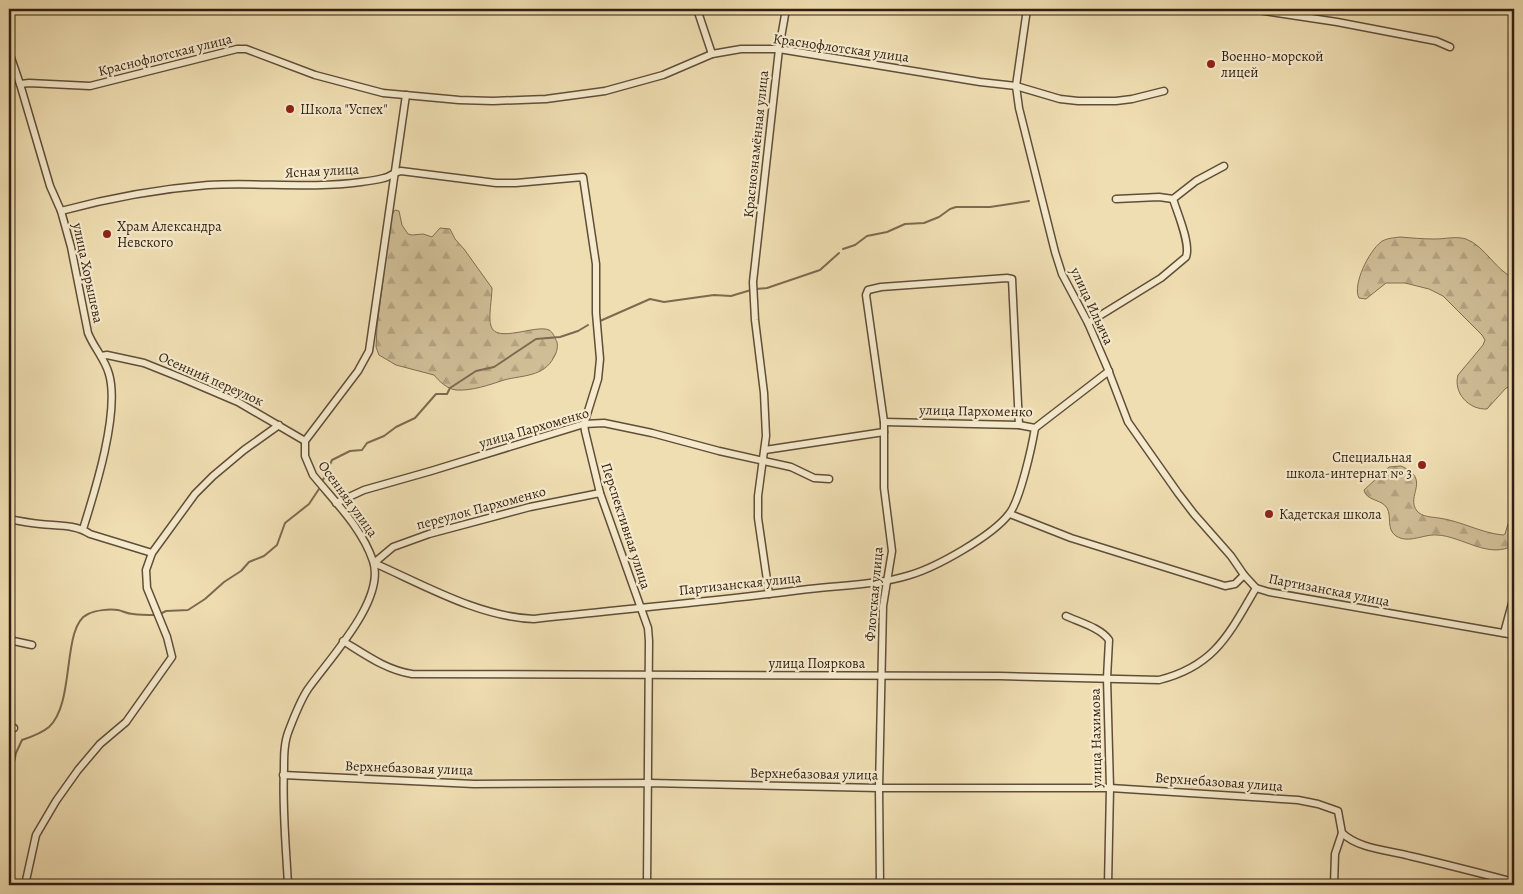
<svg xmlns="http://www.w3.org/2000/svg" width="1523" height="894" font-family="Alegreya,serif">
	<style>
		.forest { fill: url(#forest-firs); stroke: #806e52 }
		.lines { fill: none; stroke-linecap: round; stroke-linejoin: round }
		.stream { stroke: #7c6a50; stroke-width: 2 }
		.minor-casing { stroke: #604e38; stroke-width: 9 }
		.minor { stroke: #f5eacd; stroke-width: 6 }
		.poi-dot { fill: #8f2418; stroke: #f5eacd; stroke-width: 2 }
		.labels { text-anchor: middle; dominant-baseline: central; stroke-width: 4.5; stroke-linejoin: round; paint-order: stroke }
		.street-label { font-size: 14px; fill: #311e0f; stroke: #f5eacd }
		.poi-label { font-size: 14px; fill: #311e0f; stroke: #f5eacd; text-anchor: start }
	</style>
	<defs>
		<pattern id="forest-firs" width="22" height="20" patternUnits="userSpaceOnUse" patternTransform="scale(1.25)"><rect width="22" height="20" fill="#cfbd96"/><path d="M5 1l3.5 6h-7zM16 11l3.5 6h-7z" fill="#b2a280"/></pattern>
	</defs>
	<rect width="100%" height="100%" fill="#efdeb2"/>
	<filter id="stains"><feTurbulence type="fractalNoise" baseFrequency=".004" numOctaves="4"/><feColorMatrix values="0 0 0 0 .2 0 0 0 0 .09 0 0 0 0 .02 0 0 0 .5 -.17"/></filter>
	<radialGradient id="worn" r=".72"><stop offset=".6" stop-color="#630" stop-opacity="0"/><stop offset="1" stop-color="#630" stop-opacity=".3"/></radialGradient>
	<g class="forest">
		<path d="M395,210l4,1 3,14 6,9 4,1 11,-1 9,3 8,-9 10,1 5,10 9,10 28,39c0,10 -4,30 -1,38 5,18 45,-2 58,4 4,2 6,8 8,12 1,5 0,10 -3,15 -10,20 -31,18 -50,23 -15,5 -32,11 -48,10 -9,-1 -17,-9 -22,-15l-38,-10 -17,-10 -3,-8 1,-20 14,-111z"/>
		<path d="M1400,237c12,1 23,2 35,2 10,0 21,-3 31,0 19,7 31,33 48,39v107l-8,3 -19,21c-18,1 -34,-16 -29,-34l25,-30 2,-5 -3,-5 -39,-39 -14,-7 -24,-6h-19l-20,16 -7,-1c-7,-13 10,-47 22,-56 5,-4 13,-4 19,-5z"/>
		<path d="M1401,466c31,13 4,30 16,45 5,6 15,6 22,7 22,3 42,15 64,17l2,-1 9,-30v41c-25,15 -52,-9 -77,-10 -14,-1 -28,9 -41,1 -10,-7 -4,-19 -9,-28 -5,-9 -21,-7 -23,-18l25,-23z"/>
	</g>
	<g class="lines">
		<g class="stream">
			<path d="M843,249l12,-4 12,-9 20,-4 18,-8 19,-1 15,-6 11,-8 6,-2h34l39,-6"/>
			<path d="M756,289l11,-1 53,-18 19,-17"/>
			<path d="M600,321l50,-22 14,3 50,-7 17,1 20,-6"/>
			<path d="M323,480l9,-20 18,-9 12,-1 5,-7 17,-7 12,-9 19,-9 21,-24h11l3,-6 26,-17 18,-4 42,-28 24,-2 18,-6 10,-6"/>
			<path d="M160,614l6,-3 22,-1 17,-11 19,-17 17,-11 8,-9 15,-6 13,-11 8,-22 24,-19 10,-15"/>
			<path d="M9,785l7,-32 6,-13c9,-3 20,-7 27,-13 27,-25 12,-101 39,-113 8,-4 21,-5 30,-4 5,1 9,4 15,4 7,1 15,1 23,1"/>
		</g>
		<defs>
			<g id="minor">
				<path d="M697,9l15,45"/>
				<path d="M1027,9l-11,77 3,22 36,144 7,22 26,49 19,44 21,55 50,71 16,21 37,42 13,19"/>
				<path d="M1251,9l86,13 99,19 14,6"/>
				<path d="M490,10l11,-1"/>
				<path d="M9,52l11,32 30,102 11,25 10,36 17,86c6,15 17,26 21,41 11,38 -14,117 -26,155"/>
				<path d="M20,84l9,-1 61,3 147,-37h9l69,26 68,18 76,7 34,1 53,-2 59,-8 58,-16 49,-21 29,-5h38l201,33 36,4 44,13 18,2h38l16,-2 32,-8"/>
				<path d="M1116,199l43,-2 14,2 23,-18 28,-15"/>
				<path d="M61,211c48,-13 97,-22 147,-26 51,-3 102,4 153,-3 8,-1 16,-2 23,-4 6,-1 10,-6 17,-7l95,12h20l67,-6 13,87v49l4,46 -2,20 -14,45 1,7 15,62 48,135 1,13 -2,244"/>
				<path d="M1088,323l73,-45 25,-21c5,-13 -9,-45 -13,-58"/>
				<path d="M101,356l6,-1 37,8 40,16 54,23 67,39"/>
				<path d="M884,422l135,3 16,3 74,-57"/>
				<path d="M765,450l119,-18"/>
				<path d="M600,493l-70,14 -101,27 -36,13 -19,16c50,22 105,54 160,56 92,-10 184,-18 275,-30 33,-4 69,-4 101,-14 27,-8 82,-39 99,-61 11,-13 23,-68 26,-86"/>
				<path d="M336,503l28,-13 67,-19 153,-47 20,-1 48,10 67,18 72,16 23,11 15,1"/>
				<path d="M1010,514l61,24 154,48 10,-2 9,-9 12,13 13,4 245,43"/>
				<path d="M9,519c10,2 21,4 31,5 17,2 35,0 50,10l62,19"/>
				<path d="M769,594l-11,-76v-22l8,-60 -2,-43 -9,-73 -2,-38 26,-233 7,-40"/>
				<path d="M1066,616c13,6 35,12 43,24l-2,38 3,110 -2,97"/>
				<path d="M1504,633l10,-37"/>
				<path d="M9,640l23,5"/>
				<path d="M343,641c23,14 43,29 69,33l588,2 159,4c56,-14 70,-46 97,-92"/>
				<path d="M9,730l5,-2"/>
				<path d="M283,775l191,9 175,-1 230,5h231l188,12 20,4 20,7 4,22 -7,21 -1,31"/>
				<path d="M1342,833c17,16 46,17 68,23 35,8 69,17 104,26"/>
				<path d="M25,885l11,-50 20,-34 22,-31 22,-26 26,-22 46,-65 -5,-20 -20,-49 -1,-18 6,-17 43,-59 18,-18 31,-26 35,-25"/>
				<path d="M288,885c-2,-39 -6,-78 -4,-117 0,-12 0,-26 5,-38 5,-13 11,-29 19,-41 21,-30 78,-89 65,-128 -11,-33 -38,-59 -60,-86l-8,-19v-15l53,-70 11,-20 37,-256"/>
				<path d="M880,885l-1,-97 4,-182 9,-55 -8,-63v-66l-18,-127 2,-5 13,-3 126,-9 5,1 7,146"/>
			</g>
		</defs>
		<use href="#minor" class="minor-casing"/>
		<use href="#minor" class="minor"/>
	</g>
	<g class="poi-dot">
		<circle cx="1211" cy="64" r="5"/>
		<circle cx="290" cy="109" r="5"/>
		<circle cx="107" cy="234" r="5"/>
		<circle cx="1422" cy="465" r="5"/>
		<circle cx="1269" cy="514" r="5"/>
	</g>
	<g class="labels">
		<g class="street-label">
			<text transform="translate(841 48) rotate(8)">Краснофлотская улица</text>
			<text transform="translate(165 55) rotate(-14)">Краснофлотская улица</text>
			<text transform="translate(756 144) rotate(-84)">Краснознамённая улица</text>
			<text transform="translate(322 171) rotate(-3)">Ясная улица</text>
			<text transform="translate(88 273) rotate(78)">улица Хорышева</text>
			<text transform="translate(1092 306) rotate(65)">улица Ильича</text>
			<text transform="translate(211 379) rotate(24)">Осенний переулок</text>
			<text transform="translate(976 411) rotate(1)">улица Пархоменко</text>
			<text transform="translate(534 428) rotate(-16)">улица Пархоменко</text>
			<text transform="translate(348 499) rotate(54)">Осенняя улица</text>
			<text transform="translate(481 508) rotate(-15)">переулок Пархоменко</text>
			<text transform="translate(626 526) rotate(72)">Перспективная улица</text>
			<text transform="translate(740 584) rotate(-6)">Партизанская улица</text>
			<text transform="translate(1329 590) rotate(11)">Партизанская улица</text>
			<text transform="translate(874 594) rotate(-85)">Флотская улица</text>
			<text x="817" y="663">улица Пояркова</text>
			<text transform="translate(1096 738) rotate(-91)">улица Нахимова</text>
			<text transform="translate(409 768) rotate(2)">Верхнебазовая улица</text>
			<text transform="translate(814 774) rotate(1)">Верхнебазовая улица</text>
			<text transform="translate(1219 782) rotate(4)">Верхнебазовая улица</text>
		</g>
		<g class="poi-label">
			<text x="1221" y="56">Военно-морской<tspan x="1221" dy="16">лицей</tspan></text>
			<text x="300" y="109">Школа "Успех"</text>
			<text x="117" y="226">Храм Александра<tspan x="117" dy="16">Невского</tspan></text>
			<text x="1412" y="457" text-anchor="end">Специальная<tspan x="1412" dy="16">школа-интернат № 3</tspan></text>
			<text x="1279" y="514">Кадетская школа</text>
		</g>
	</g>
	<rect width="1523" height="894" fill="none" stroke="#efdeb2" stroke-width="30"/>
	<rect x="10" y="10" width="1503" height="874" fill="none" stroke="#311e0f" stroke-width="2.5"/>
	<rect x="15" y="15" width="1493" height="864" fill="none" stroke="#311e0f"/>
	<rect width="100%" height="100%" filter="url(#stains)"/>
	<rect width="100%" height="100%" fill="url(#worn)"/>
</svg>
